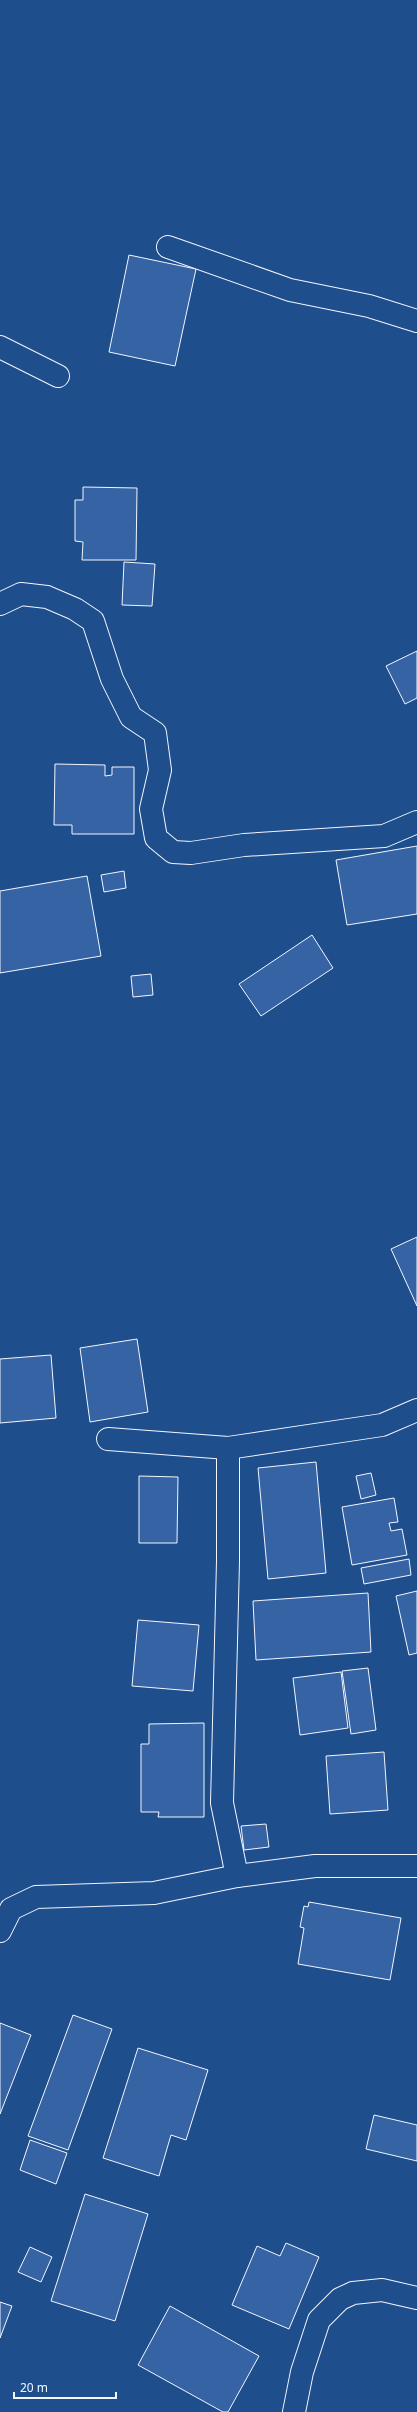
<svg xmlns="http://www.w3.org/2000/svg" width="417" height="2412" font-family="'Noto Sans',sans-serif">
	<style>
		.building { fill: #3563a3; stroke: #f2f6ff }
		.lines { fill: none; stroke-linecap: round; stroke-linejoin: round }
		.street-casing { stroke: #f2f6ff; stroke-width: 24 }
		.street { stroke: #1f4e8c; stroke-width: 22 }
	</style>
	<rect width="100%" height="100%" fill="#1f4e8c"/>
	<g class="building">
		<path d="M129,255l67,14 -21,97 -66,-14z"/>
		<path d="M83,487l54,1 -1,72h-54l1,-18 -8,-1v-41h8z"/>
		<path d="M124,562l31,2 -3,42 -30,-1z"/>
		<path d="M417,651v47l-12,6 -19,-38z"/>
		<path d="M55,764l50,1v11l7,-1v-8h22v67h-62v-9h-18z"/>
		<path d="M417,846v68l-70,11 -11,-65z"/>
		<path d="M124,871l2,17 -22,4 -3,-17z"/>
		<path d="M87,876l14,80 -101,17v-82z"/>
		<path d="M312,935l21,33 -72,48 -22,-32z"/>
		<path d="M151,974l2,21 -20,2 -2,-21z"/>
		<path d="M417,1237v69l-26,-57z"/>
		<path d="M137,1339l11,73 -58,10 -10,-74z"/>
		<path d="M51,1355l5,63 -56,5v-64z"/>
		<path d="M316,1462l10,111 -58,6 -10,-111z"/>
		<path d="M371,1473l5,22 -15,4 -5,-23z"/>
		<path d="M139,1476l39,1 -1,66h-38z"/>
		<path d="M394,1498l4,24 -9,1 2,8 11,-2 5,26 -55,10 -10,-58z"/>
		<path d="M409,1559l2,16 -47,9 -3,-16z"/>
		<path d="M417,1591v62l-8,2 -13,-59z"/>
		<path d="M368,1593l3,59 -115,8 -3,-59z"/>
		<path d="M138,1620l61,5 -6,66 -61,-5z"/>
		<path d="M368,1668l8,62 -25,4 -9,-63z"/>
		<path d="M341,1672l7,56 -48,7 -7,-57z"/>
		<path d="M204,1723v94h-46l1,-5h-18v-68h8v-20z"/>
		<path d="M384,1752l4,58 -58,4 -4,-58z"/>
		<path d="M266,1824l3,23 -25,3 -3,-24z"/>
		<path d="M309,1902l92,16 -11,62 -92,-16 6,-36 -4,-1 4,-21 4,1z"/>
		<path d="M73,2015l39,14 -44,121 -40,-14z"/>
		<path d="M0,2023l31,12 -31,79z"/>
		<path d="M138,2048l70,22 -22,70 -15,-5 -12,41 -56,-18z"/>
		<path d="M374,2115l43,10v36l-51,-12z"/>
		<path d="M30,2140l37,13 -11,31 -36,-14z"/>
		<path d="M85,2194l63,20 -33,107 -64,-20z"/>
		<path d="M286,2243l33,14 -30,72 -57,-24 25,-59 23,10z"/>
		<path d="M30,2247l22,10 -11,25 -23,-10z"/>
		<path d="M0,2302l12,4 -12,32z"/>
		<path d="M170,2306l89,50 -31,56h-5l-85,-47z"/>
	</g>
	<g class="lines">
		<defs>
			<g id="street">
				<path d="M168,247l122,43 79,16 48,15"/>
				<path d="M0,347l58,29"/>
				<path d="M0,604l21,-10 26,3 28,12 18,12 19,58 19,38 24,16 5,37 -9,39 5,29 17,14 18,1 53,-8 140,-9 33,-14"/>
				<path d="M108,1439l120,9 154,-23 35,-15"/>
				<path d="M228,1448v113l-6,242 15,73"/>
				<path d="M0,1931l11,-22 25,-12 118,-4 83,-17 78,-10h102"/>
				<path d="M294,2412l8,-40 17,-52 21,-21 13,-6 29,-3 35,8"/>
			</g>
		</defs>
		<use href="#street" class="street-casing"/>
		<use href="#street" class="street"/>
	</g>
	<path d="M14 2392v6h102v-6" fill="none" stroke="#f2f6ff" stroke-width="2"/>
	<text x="20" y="2392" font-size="12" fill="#f2f6ff" stroke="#1f4e8c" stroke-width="3" paint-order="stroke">20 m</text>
</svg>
